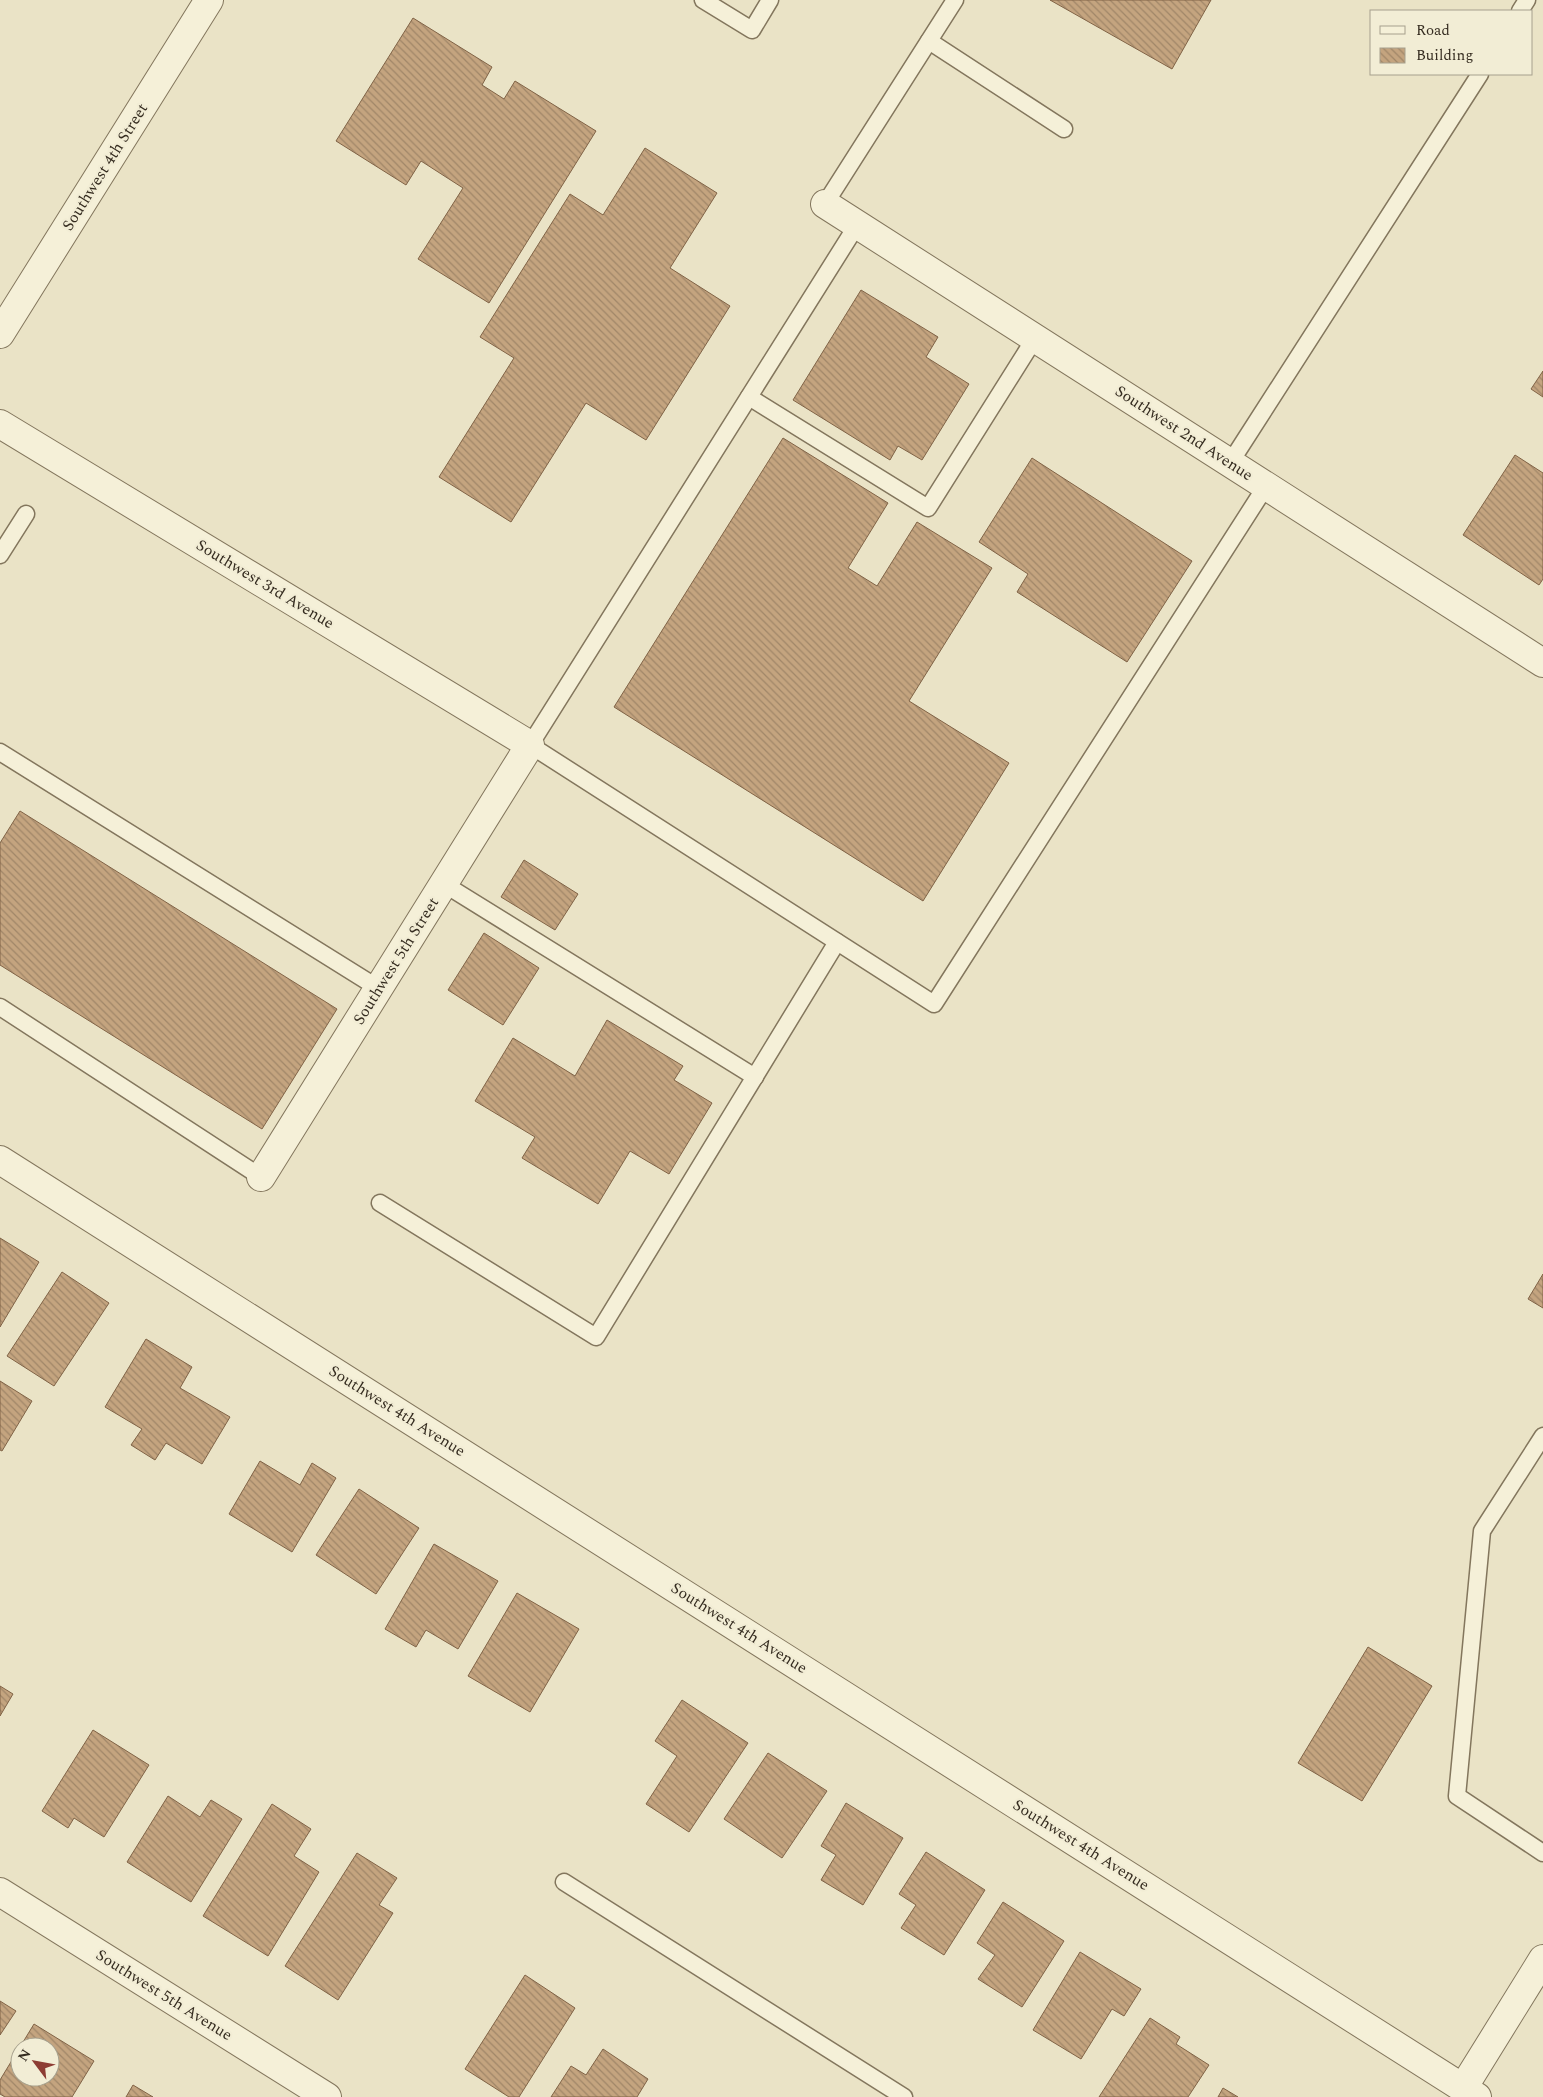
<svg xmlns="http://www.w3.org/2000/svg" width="1543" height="2097" font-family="Spectral,serif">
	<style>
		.building { fill: url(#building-back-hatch); stroke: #806346; fill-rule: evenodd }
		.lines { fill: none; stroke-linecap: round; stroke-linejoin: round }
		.service-casing { stroke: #83765d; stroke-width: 19 }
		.minor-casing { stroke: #83765d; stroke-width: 30 }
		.service { stroke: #f5f0d8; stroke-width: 16 }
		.minor { stroke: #f5f0d8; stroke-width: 28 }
		.labels { text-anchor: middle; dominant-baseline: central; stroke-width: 4.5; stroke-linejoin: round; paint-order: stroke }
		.street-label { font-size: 16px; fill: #352c20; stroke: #f2edd5 }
	</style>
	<defs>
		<pattern id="building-back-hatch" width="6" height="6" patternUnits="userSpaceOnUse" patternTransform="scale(1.25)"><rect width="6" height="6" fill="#c4a47f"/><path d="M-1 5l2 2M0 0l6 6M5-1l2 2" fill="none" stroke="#a08668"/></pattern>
	</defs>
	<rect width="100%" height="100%" fill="#eae3c6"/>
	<g class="building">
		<path d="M1050,0h161l-39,69z"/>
		<path d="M413,18l79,49 -10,18 22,14 11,-18 81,50 -107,172 -71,-44 45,-71 -42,-27 -15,24 -70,-44z"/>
		<path d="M645,148l72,45 -47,75 60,38 -84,134 -60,-37 -75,119 -72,-45 75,-119 -34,-21 90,-143 33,21z"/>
		<path d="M861,290l77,47 -12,20 43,27 -47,76 -24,-14 -8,14 -97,-60z"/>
		<path d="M1543,371v26l-12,-8z"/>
		<path d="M783,438l105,65 -40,65 29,18 40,-64 75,46 -83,133 100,62 -86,138 -309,-194z"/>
		<path d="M1515,455l28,18v106l-4,6 -76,-50z"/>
		<path d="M1032,458l160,103 -65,101 -110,-70 11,-18 -49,-32z"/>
		<path d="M20,811l317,198 -75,120 -262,-164v-122z"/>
		<path d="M524,860l54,34 -23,36 -54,-33z"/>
		<path d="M484,933l55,35 -36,57 -55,-35z"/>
		<path d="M607,1020l76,46 -9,14 38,23 -43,71 -39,-23 -32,53 -76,-46 13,-21 -60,-36 38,-63 62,38z"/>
		<path d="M0,1238l39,24 -39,65z"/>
		<path d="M62,1272l47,31 -55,83 -47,-30z"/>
		<path d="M1543,1274v34l-15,-9z"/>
		<path d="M146,1339l46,28 -12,21 50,29 -28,47 -36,-21 -11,17 -24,-15 11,-16 -37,-22z"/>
		<path d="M0,1381l32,20 -30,50 -2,-1z"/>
		<path d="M260,1461l40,24 12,-22 24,15 -44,74 -63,-38z"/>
		<path d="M359,1489l60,39 -43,66 -60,-39z"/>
		<path d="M434,1544l64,37 -40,68 -32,-19 -10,17 -31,-18z"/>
		<path d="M517,1593l62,36 -49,83 -62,-36z"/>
		<path d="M1368,1647l64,39 -70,115 -64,-38z"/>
		<path d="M0,1686l13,8 -13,22z"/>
		<path d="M682,1700l66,43 -59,89 -43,-28 31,-48 -22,-15z"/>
		<path d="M93,1730l56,35 -45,72 -30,-19 -6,10 -26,-17z"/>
		<path d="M768,1753l59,38 -45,67 -58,-39z"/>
		<path d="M168,1796l32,21 11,-17 31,19 -51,83 -64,-40z"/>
		<path d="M846,1803l57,35 -40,67 -42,-25 15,-25 -15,-9z"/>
		<path d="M272,1804l39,25 -17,27 25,16 -51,84 -65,-40z"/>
		<path d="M926,1852l59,38 -41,65 -43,-27 15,-23 -17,-11z"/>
		<path d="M357,1853l40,25 -18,27 14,8 -55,87 -53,-34z"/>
		<path d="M1003,1902l61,39 -42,66 -44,-28 17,-24 -18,-12z"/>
		<path d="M1080,1952l61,37 -17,27 -12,-7 -31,50 -48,-29z"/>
		<path d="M525,1975l50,33 -56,89h-10l-44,-28z"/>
		<path d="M0,2001l16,10 -16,24z"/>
		<path d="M1150,2018l30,19 -4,7 33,21 -21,32h-89z"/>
		<path d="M34,2024l60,37 -22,36h-67l-5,-3v-14zM20,2047h30v30h-30z"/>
		<path d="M603,2049l45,30 -11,18h-86l20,-31 15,9z"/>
		<path d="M133,2085l20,12h-27z"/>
		<path d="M1223,2088l15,9h-20z"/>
	</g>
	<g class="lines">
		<defs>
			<g id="service">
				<path d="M703,0l49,30 18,-30"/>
				<path d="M1520,11l7,-11"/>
				<path d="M929,41l135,88"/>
				<path d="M825,204l130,-204"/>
				<path d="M857,225l-327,520 404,259 332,-518"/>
				<path d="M749,397l179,111 107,-170"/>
				<path d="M1230,463l250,-389"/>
				<path d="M0,555l26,-41"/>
				<path d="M0,752l378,236"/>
				<path d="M444,884l311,193"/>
				<path d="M0,1007l261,170"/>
				<path d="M380,1203l216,134 241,-395"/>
				<path d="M1543,1436l-61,95 -25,265 86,57"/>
				<path d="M564,1882l340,215"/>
			</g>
			<g id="minor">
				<path d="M825,204l718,459"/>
				<path d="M0,334l209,-334"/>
				<path d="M0,424l530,321 -269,432"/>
				<path d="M0,1160l1477,937"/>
				<path d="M0,1892l327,205"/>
				<path d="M1463,2088l80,-129"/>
			</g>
		</defs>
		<use href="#service" class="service-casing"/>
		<use href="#minor" class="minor-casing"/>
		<use href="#service" class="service"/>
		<use href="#minor" class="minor"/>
	</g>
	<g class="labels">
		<g class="street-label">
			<text transform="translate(105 167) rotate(-58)">Southwest 4th Street</text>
			<text transform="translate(1184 433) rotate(33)">Southwest 2nd Avenue</text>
			<text transform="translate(265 584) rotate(31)">Southwest 3rd Avenue</text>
			<text transform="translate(396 961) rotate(-58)">Southwest 5th Street</text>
			<text transform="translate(397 1411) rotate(32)">Southwest 4th Avenue</text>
			<text transform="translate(739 1628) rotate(32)">Southwest 4th Avenue</text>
			<text transform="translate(1081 1845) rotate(32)">Southwest 4th Avenue</text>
			<text transform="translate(164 1995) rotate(32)">Southwest 5th Avenue</text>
		</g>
	</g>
	<rect x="1370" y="10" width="162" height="65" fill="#f2edd5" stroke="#a6a08d"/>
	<rect x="1380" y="26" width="25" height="8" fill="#f5f0d8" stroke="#a6a08d"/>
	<text x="1416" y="35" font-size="15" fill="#352c20">Road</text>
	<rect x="1380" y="48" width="25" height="15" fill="url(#building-back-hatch)" stroke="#a6a08d"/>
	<text x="1416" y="60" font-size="15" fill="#352c20">Building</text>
	<g transform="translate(35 2062) rotate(302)"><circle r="24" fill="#f2edd5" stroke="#a6a08d"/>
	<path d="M0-4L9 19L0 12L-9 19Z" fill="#8d3c33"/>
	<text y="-8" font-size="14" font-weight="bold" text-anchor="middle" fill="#352c20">N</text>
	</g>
</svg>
